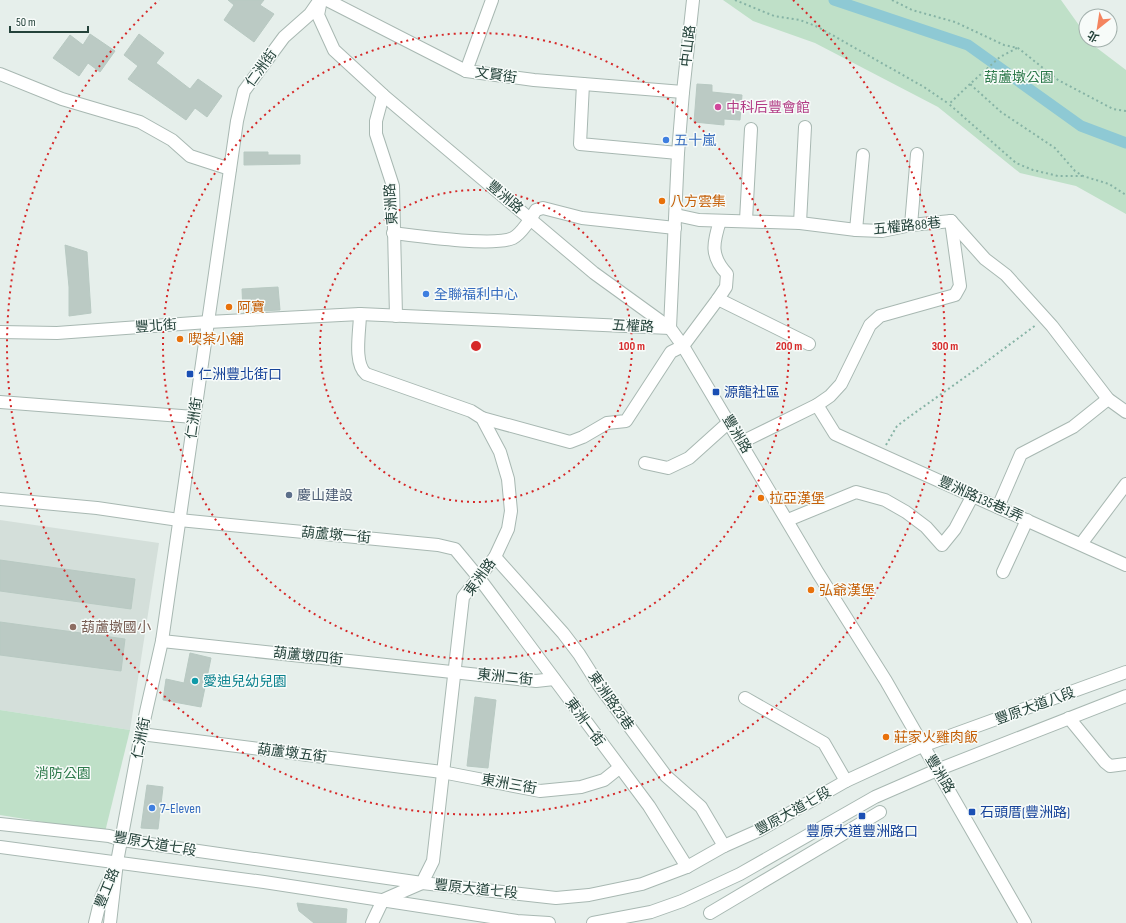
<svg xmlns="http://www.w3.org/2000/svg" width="1126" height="923" font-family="'Sofia Sans Condensed','Noto Sans TC',sans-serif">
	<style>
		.built { fill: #d4dfda }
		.green { fill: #bfe0c8 }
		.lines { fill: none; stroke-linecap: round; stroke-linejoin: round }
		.canal { stroke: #8ec9d4; stroke-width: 11 }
		.building { fill: #bbcac4; stroke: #b8c9c2 }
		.minor-casing { stroke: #a8b8b2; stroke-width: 14 }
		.path { stroke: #86b3a5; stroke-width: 2; stroke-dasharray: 2 3; stroke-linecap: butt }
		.minor { stroke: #fff; stroke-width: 12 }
		.ring { fill: none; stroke: #d62828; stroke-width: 2; stroke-dasharray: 2 4 }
		.hotel-dot { fill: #d1479c; stroke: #f7fbf9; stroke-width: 1.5 }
		.shop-dot { fill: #3f7fe0; stroke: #f7fbf9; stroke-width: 1.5 }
		.food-dot { fill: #e8710a; stroke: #f7fbf9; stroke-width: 1.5 }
		.transit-dot { fill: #1a4fb4; stroke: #f7fbf9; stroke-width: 1.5 }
		.service-dot { fill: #5c6f8a; stroke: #f7fbf9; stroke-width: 1.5 }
		.education-dot { fill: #8d6e63; stroke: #f7fbf9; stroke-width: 1.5 }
		.culture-dot { fill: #0f9aa8; stroke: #f7fbf9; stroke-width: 1.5 }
		.labels { text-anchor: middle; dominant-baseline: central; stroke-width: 3; stroke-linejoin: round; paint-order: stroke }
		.street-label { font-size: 14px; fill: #24423a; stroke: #f7fbf9 }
		.park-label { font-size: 14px; fill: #2d7a4b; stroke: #f7fbf9 }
		.hotel-label { font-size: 14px; fill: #b23c85; stroke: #f7fbf9; text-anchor: start }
		.shop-label { font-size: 14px; fill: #366cbe; stroke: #f7fbf9; text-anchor: start }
		.food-label { font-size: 14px; fill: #c56008; stroke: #f7fbf9; text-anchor: start }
		.transit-label { font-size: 14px; fill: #164399; stroke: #f7fbf9; text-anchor: start }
		.service-label { font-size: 14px; fill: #4e5e75; stroke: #f7fbf9; text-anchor: start }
		.education-label { font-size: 14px; fill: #785e54; stroke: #f7fbf9; text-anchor: start }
		.culture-label { font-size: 14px; fill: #0d838f; stroke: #f7fbf9; text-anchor: start }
		.centre { fill: #d62828; stroke: #f7fbf9; stroke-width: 2 }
		.ring-label { font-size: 12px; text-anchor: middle; font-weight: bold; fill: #d62828; stroke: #f7fbf9; stroke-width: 3; stroke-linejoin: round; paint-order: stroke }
	</style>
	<rect width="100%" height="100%" fill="#e6efeb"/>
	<path class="built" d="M0,520l159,23 -29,187 -130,-20z"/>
	<g class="green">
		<path d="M723,0h338l25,35v5h4l3,5 33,25v144l-50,-28 -56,-13 -82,-66 -123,-64 -62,-22z"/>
		<path d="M0,710l130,20 -25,102 -105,-17z"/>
	</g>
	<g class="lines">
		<path class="canal" d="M834,0l134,45 113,81 45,17"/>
	</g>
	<g class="building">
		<path d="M228,0h36l-4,5 14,9 -20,28 -30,-22 10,-15z"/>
		<path d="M90,34l25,17 -15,21 -12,-9 -9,13 -26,-18 17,-23 13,10z"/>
		<path d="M139,34l25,19 -8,10 12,9 22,17 8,-10 24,17 -15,21 -12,-9 -9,12 -58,-41 10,-13 -14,-11z"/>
		<path d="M697,84l15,1v7l30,3 -2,25 -16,-1v6l-30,-3z"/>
		<path d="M244,152h24v3h32v9l-56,1z"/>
		<path d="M65,245l22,7 4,61 -22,3v-29z"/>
		<path d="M278,287l2,23 -37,2 -1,-23z"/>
		<path d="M0,560l135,19 -4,30 -131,-18z"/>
		<path d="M0,622l125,17 -4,32 -121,-16z"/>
		<path d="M190,653l21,5 -10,49 -38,-7 3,-21 18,4z"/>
		<path d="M475,697l21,3 -8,68 -21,-2z"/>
		<path d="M147,785l16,2 -5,42 -17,-1z"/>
		<path d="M297,903l50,6 -1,14h-32l-15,-12z"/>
	</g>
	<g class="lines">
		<defs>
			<g id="minor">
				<path d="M321,0l-3,15 16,35 49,45 211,178 76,55 13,18 135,227 68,108 139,242"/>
				<path d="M327,0l139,71 68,9 149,12"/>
				<path d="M466,71l26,-71"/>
				<path d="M0,74l62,25 78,23 32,18 18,16 40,13"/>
				<path d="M583,84l-3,60 98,9"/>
				<path d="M383,95l-7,26v13l17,52 3,130"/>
				<path d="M676,215l23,5 101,3 56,7 26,1 29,-6 40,-4"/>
				<path d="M746,220l5,-91"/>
				<path d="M951,221l34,38 21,16 46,51 56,73 18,13"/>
				<path d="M800,223l5,-96"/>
				<path d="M911,225l6,-71"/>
				<path d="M856,230l7,-75"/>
				<path d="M393,233c24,3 101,14 120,5 8,-4 19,-21 23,-28l7,-2 39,10 93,10"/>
				<path d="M718,299l91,45"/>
				<path d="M360,314c0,16 -7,49 6,60l105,37 11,7 18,34 8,27 3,32 -3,18 -13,28 -32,40 -30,264 -11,22 -39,17 -11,23"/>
				<path d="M670,328l8,-175 5,-61 10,-92"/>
				<path d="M0,332l57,1 151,-11 152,-8 310,14"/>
				<path d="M0,402l194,15"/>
				<path d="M817,405l18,29 291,131"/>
				<path d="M482,418l88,24 13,-5 24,-14 19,-2 45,-69 12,-6 35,-47 8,-12 1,-13c-17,-18 -14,-31 -7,-53"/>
				<path d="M742,442l75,-37 13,-9 11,-12 29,-59 10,-9 75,-21 5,-9 -9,-65"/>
				<path d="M645,463l23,5 21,-10 40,-36"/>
				<path d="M0,499l97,9 82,12 259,25 17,4 24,29 170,228 38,61"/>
				<path d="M998,507l23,-53 52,-27 35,-28"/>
				<path d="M788,520l68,-28 29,8 21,12 20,15 16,18 13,-16 18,-34"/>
				<path d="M1081,544l45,-60"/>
				<path d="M495,557l68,76 16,21 19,30 68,92 35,31 23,39"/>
				<path d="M1003,572l24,-52"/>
				<path d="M162,641l374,40 18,-2"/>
				<path d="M745,698l79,45 22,38"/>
				<path d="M1069,718l36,44 5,4 16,-2"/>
				<path d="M141,734l301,38 98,19 41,-4 23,-7 15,-12"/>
				<path d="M0,824l109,12 13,4 300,43 134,15 33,-3 53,-11 45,-17 37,-21 36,-16 86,-49 76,-35 204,-74"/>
				<path d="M0,847l264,35 253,39 32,2"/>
				<path d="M710,913l170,-101"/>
				<path d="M95,923l6,-25 11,-24"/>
				<path d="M110,923l7,-61 24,-128 21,-93 75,-520 7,-30 40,-54 26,-23 9,-13"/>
				<path d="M593,923l58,-11 31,-11 58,-27 135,-77 62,-27 189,-74"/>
			</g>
		</defs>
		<use href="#minor" class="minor-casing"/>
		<g class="path">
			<path d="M735,0l39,16 26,4 18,7 106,60 25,17"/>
			<path d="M892,0l20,10 43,12 49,23 14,3 40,32 55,29 13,2"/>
			<path d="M1017,48l-17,9 -30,27 31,28 54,36 20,23 8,5 26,8 17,11"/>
			<path d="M970,84l-21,20 67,59 17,7 25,6h24"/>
			<path d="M886,445l11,-19 12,-9 73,-52 54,-40"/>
		</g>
		<use href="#minor" class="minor"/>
	</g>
	<g class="ring">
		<circle cx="476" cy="346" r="156"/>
		<circle cx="476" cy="346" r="313"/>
		<path d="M793 0A469 469 0 1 1 159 0"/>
	</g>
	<circle class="hotel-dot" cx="718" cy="107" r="4"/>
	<g class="shop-dot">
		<circle cx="666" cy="140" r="4"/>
		<circle cx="426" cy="294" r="4"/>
		<circle cx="152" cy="808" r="4"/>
	</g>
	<g class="food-dot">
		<circle cx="662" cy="201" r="4"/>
		<circle cx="229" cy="307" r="4"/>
		<circle cx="180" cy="339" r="4"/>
		<circle cx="761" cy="498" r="4"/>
		<circle cx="811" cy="590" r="4"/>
		<circle cx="886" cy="737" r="4"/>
	</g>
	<g class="transit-dot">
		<rect x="186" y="370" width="8" height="8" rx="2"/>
		<rect x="712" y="388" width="8" height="8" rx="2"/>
		<rect x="968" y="808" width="8" height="8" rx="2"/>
		<rect x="858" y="812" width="8" height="8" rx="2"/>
	</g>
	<circle class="service-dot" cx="289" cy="495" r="4"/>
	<circle class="education-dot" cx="73" cy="627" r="4"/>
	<circle class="culture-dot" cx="195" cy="681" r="4"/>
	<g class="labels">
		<g class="street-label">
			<text transform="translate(688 46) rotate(-84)">中山路</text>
			<text transform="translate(261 68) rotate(-54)">仁洲街</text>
			<text transform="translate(496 75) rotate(8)">文賢街</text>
			<text transform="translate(505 197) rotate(40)">豐洲路</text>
			<text transform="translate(391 204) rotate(-94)">東洲路</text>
			<text transform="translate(907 226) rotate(-6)">五權路88巷</text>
			<text transform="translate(156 326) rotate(-4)">豐北街</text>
			<text transform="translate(633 326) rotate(3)">五權路</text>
			<text transform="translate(194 418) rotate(-82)">仁洲街</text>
			<text transform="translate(737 434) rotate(59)">豐洲路</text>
			<text transform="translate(981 499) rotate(24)">豐洲路135巷1弄</text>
			<text transform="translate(336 535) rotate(5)">葫蘆墩一街</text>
			<text transform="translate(480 577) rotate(-54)">東洲路</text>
			<text transform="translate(308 656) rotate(6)">葫蘆墩四街</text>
			<text transform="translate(505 677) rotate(6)">東洲二街</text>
			<text transform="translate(611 701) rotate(55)">東洲路23巷</text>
			<text transform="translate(1035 706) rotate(-20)">豐原大道八段</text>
			<text transform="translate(585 722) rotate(54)">東洲一街</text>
			<text transform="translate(141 738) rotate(-79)">仁洲街</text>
			<text transform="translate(292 753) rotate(7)">葫蘆墩五街</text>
			<text transform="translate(940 774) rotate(59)">豐洲路</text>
			<text transform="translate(509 784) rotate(10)">東洲三街</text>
			<text transform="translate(793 811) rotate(-29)">豐原大道七段</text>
			<text transform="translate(155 844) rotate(10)">豐原大道七段</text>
			<text transform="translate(107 888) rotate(-68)">豐工路</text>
			<text transform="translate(476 889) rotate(6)">豐原大道七段</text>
		</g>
		<g class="park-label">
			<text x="1019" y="77">葫蘆墩公園</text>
			<text x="63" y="773">消防公園</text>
		</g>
		<g class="hotel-label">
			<text x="726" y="107">中科后豐會館</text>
		</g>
		<g class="shop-label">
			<text x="674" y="140">五十嵐</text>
			<text x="434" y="294">全聯福利中心</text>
			<text x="160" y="808">7-Eleven</text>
		</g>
		<g class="food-label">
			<text x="670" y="201">八方雲集</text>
			<text x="237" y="307">阿寶</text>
			<text x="188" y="339">喫茶小舖</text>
			<text x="769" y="498">拉亞漢堡</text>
			<text x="819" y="590">弘爺漢堡</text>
			<text x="894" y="737">莊家火雞肉飯</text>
		</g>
		<g class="transit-label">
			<text x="198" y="374">仁洲豐北街口</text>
			<text x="724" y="392">源龍社區</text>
			<text x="980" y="812">石頭厝(豐洲路)</text>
			<text x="862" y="831" text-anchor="middle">豐原大道豐洲路口</text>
		</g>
		<g class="service-label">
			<text x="297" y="495">慶山建設</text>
		</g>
		<g class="education-label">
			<text x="81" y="627">葫蘆墩國小</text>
		</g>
		<g class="culture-label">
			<text x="203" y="681">愛迪兒幼兒園</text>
		</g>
	</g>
	<circle cx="476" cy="346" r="6" class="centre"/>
	<g class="ring-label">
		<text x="632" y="350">100 m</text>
		<text x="789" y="350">200 m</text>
		<text x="945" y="350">300 m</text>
	</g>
	<g transform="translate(1098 28) rotate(210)"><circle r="19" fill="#f7fbf9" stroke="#a3b1ad"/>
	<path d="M0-3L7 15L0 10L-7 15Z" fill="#f4845f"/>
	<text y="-6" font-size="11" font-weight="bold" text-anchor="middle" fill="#24423a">北</text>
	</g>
	<path d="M10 26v6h78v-6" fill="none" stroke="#24423a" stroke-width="2"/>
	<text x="16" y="26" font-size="12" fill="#24423a" stroke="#f7fbf9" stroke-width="3" paint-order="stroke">50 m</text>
</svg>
